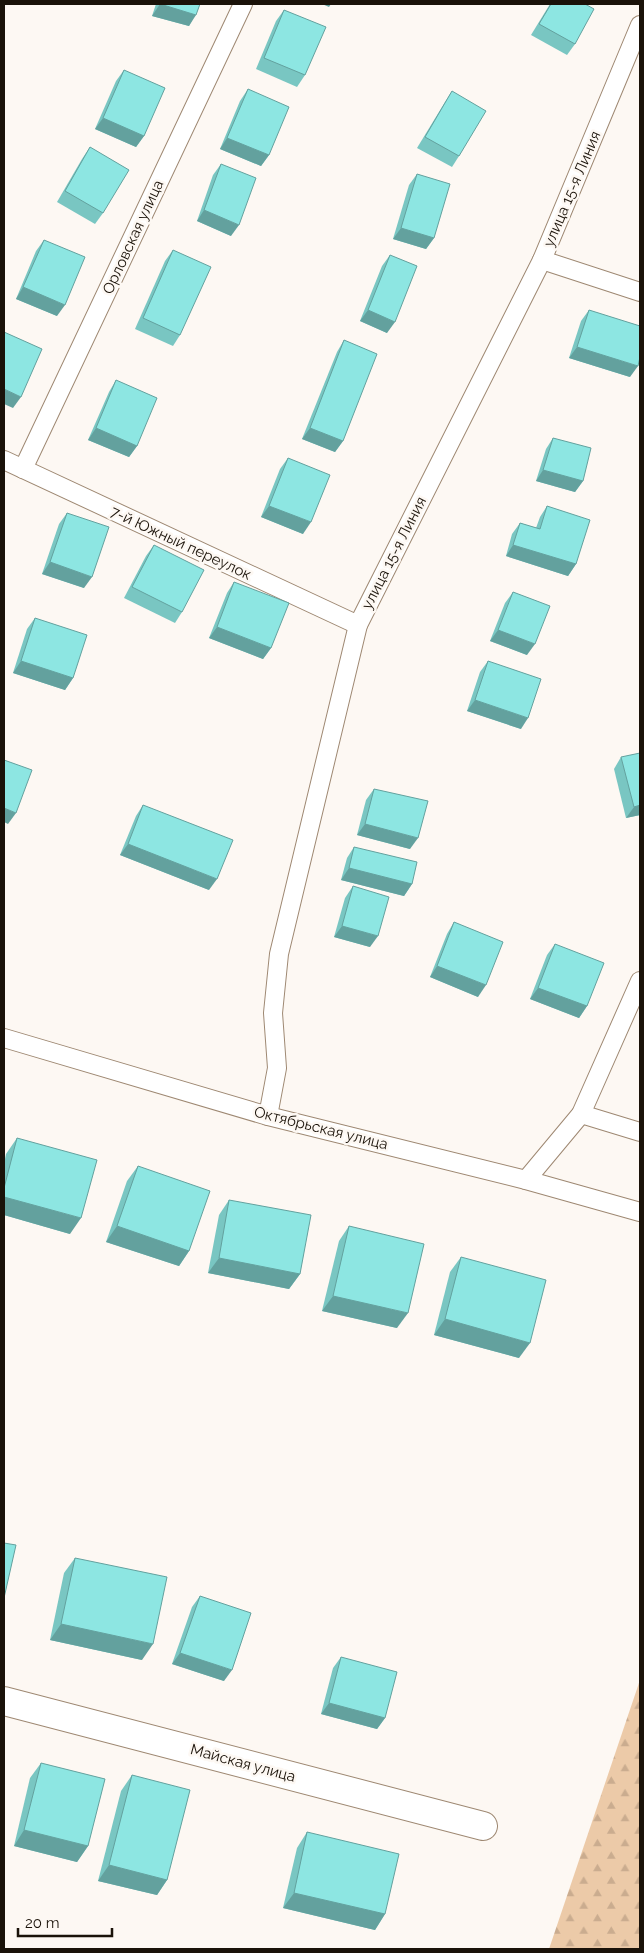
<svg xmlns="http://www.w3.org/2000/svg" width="644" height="1953" font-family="Raleway,sans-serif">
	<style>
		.forest { fill: url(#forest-firs) }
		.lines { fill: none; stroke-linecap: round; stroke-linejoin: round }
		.lane-casing { stroke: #9e8872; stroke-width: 20 }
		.street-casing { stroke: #9e8872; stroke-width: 30 }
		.lane { stroke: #fff; stroke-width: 18 }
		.street { stroke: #fff; stroke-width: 28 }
		.wall { fill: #79c6c2 }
		.shaded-wall { fill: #63a19e }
		.building { fill: #8de6e2; stroke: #63a19e }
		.labels { text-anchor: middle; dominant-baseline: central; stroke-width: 5; stroke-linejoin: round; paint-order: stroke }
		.street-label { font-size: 15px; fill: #1a1209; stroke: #fdf8f3 }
	</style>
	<defs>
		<pattern id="forest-firs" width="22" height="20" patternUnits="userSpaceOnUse" patternTransform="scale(1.25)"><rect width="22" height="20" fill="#eccaa8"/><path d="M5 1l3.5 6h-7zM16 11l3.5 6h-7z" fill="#caac8f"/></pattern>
	</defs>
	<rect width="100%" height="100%" fill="#fdf8f3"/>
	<path class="forest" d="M640,1680v269h-91z"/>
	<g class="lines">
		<defs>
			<g id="lane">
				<path d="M542,260l98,32"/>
				<path d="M4,460l354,165"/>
				<path d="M23,469l220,-465"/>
				<path d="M4,1038l264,78 258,64 114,32"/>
				<path d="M581,1114l59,18"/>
				<path d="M268,1116l9,-48 -4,-55 6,-59 79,-329 184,-365 98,-235"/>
				<path d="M526,1180l55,-66 59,-133"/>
			</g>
			<path id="street" d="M4,1701l479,125"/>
		</defs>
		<use href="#lane" class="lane-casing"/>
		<use href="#street" class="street-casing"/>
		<use href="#lane" class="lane"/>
		<use href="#street" class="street"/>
	</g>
	<g class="wall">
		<path d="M156,4h44l-11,22 -37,-10z"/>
		<path d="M550,4h35l-10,40 -8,11 -36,-20z"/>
		<path d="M284,10l21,65 -8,12 -41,-18 20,-48z"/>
		<path d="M124,70l20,66 -8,11 -41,-18 21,-48z"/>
		<path d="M248,89l21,66 -8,11 -41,-17 20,-48z"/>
		<path d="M452,91l7,65 -7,11 -35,-19 28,-46z"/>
		<path d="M90,147l13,66 -8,11 -38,-22 25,-43z"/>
		<path d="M221,164l10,72 -34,-15 16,-46z"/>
		<path d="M417,174l17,64 -8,11 -33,-10 16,-54z"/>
		<path d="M44,240l13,76 -41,-17 20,-48z"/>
		<path d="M173,250l7,85 -7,11 -38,-17 30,-68z"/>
		<path d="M390,255l-3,78 -27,-12 22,-55z"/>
		<path d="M589,310l41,67 -61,-19 12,-37z"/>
		<path d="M344,340l-1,101 -8,11 -33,-13 35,-87z"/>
		<path d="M116,380l21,66 -8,11 -41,-17 21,-48z"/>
		<path d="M553,438l30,43 -8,11 -39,-11 10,-32z"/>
		<path d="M288,458l15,76 -42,-17 19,-48z"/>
		<path d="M547,506l29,58 -8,12 -62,-20 6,-22 8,-11 16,5 4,-11z"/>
		<path d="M67,513l17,75 -42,-14 17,-50z"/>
		<path d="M154,545l28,67 -7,11 -51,-25 22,-42z"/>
		<path d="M234,582l37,66 -8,11 -54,-21 18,-45z"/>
		<path d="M513,592l14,63 -37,-14 15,-38z"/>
		<path d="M35,618l38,60 -8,12 -52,-17 14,-44z"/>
		<path d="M488,661l33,68 -54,-18 13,-39z"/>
		<path d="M621,757l19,58 -14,3 -12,-49z"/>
		<path d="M374,789l36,60 -53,-14 9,-35z"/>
		<path d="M143,805l66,85 -89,-35 16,-39z"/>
		<path d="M354,847l58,37 -8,12 -63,-16 6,-22z"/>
		<path d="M353,886l17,61 -36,-10 11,-39z"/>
		<path d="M454,922l24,75 -48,-20 17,-43z"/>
		<path d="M555,944l32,62 -8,12 -49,-19 17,-44z"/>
		<path d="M17,1138l53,96 -66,-19v-51l2,-10z"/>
		<path d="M138,1166l51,85 -10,15 -73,-24 21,-61z"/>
		<path d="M229,1200l71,74 -11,15 -81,-16 11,-58z"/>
		<path d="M349,1226l48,102 -75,-17 17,-70z"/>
		<path d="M461,1257l58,101 -85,-23 16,-63z"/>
		<path d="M75,1558l67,102 -92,-20 14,-67z"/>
		<path d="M200,1596l24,85 -52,-17 20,-57z"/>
		<path d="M341,1657l44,61 -8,11 -56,-15 12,-46z"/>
		<path d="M41,1763l47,83 -11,16 -63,-16 16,-68z"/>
		<path d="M132,1775l35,105 -10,15 -59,-14 23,-90z"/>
		<path d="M307,1832l78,82 -10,16 -92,-22 14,-60z"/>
	</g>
	<g class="shaded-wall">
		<path d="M160,4l36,11 -7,11 -37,-10z"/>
		<path d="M322,4h9l-2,3z"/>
		<path d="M103,118l41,18 -8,11 -41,-18z"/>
		<path d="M227,138l42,17 -8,11 -41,-17z"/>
		<path d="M204,210l35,15 -8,11 -34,-15z"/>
		<path d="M401,228l33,10 -8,11 -33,-10z"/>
		<path d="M23,287l42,18 -8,11 -41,-17z"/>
		<path d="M368,310l27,12 -8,11 -27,-12z"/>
		<path d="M577,347l61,19 -8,11 -61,-19z"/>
		<path d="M4,389l17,8 -8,11 -9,-4z"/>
		<path d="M96,428l41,18 -8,11 -41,-17z"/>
		<path d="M310,428l33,13 -8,11 -33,-13z"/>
		<path d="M543,470l40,11 -8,11 -39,-11z"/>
		<path d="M269,506l42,16 -8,12 -42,-17z"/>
		<path d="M513,545l63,19 -8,12 -62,-20z"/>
		<path d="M50,562l42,15 -8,11 -42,-14z"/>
		<path d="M217,627l54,21 -8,11 -54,-21z"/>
		<path d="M498,630l37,14 -8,11 -37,-14z"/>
		<path d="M21,661l52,17 -8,12 -52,-17z"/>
		<path d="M475,700l53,18 -7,11 -54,-18z"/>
		<path d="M640,805v10l-14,3 8,-11z"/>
		<path d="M4,808l12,5 -8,11 -4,-2z"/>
		<path d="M365,824l53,14 -8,11 -53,-14z"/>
		<path d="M128,844l89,35 -8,11 -89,-35z"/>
		<path d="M349,868l63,16 -8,12 -63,-16z"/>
		<path d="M342,926l36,10 -8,11 -36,-10z"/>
		<path d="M437,966l49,19 -8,12 -48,-20z"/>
		<path d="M538,988l49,18 -8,12 -49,-19z"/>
		<path d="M4,1197l77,21 -11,16 -66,-19z"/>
		<path d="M117,1226l72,25 -10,15 -73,-24z"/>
		<path d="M219,1258l81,16 -11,15 -81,-16z"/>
		<path d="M333,1296l75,17 -11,15 -75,-17z"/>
		<path d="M445,1319l85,24 -11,15 -85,-23z"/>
		<path d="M61,1624l92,20 -11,16 -92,-20z"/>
		<path d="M180,1653l52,17 -8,11 -52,-17z"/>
		<path d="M329,1703l56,15 -8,11 -56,-15z"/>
		<path d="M24,1830l64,16 -11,16 -63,-16z"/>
		<path d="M109,1865l58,15 -10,15 -59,-14z"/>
		<path d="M294,1893l91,21 -10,16 -92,-22z"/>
	</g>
	<g class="building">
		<path d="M160,4h40l-4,11z"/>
		<path d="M551,4h34l9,5 -19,35 -36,-20z"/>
		<path d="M284,10l42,17 -21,48 -41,-17z"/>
		<path d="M124,70l41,18 -21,48 -41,-18z"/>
		<path d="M248,89l41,18 -20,48 -42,-17z"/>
		<path d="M452,91l34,20 -27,45 -34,-19z"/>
		<path d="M90,147l39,23 -26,43 -38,-22z"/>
		<path d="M221,164l35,14 -17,47 -35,-15z"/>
		<path d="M417,174l33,10 -16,54 -33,-10z"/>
		<path d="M44,240l41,17 -20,48 -42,-18z"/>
		<path d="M173,250l38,17 -31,68 -37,-17z"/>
		<path d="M390,255l27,11 -22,56 -27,-12z"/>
		<path d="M589,310l51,16v31l-2,9 -61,-19z"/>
		<path d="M4,332l38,17 -21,48 -17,-8z"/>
		<path d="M344,340l33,14 -34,87 -33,-13z"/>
		<path d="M116,380l41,18 -20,48 -41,-18z"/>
		<path d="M553,438l38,10 -8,33 -40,-11z"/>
		<path d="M288,458l42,17 -19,47 -42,-16z"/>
		<path d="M547,506l43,14 -14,44 -63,-19 7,-22 20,6z"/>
		<path d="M67,513l42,14 -17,50 -42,-15z"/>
		<path d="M154,545l50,25 -22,42 -50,-25z"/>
		<path d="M234,582l55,21 -18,45 -54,-21z"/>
		<path d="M513,592l37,14 -15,38 -37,-14z"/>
		<path d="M35,618l52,17 -14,43 -52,-17z"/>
		<path d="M488,661l53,18 -13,39 -53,-18z"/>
		<path d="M640,753v52l-6,2 -13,-50z"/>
		<path d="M4,760l28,10 -16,43 -12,-5z"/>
		<path d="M374,789l54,12 -10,37 -53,-14z"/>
		<path d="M143,805l90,35 -16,39 -89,-35z"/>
		<path d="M354,847l63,15 -5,22 -63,-16z"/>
		<path d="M353,886l36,11 -11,39 -36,-10z"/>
		<path d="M454,922l49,20 -17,43 -49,-19z"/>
		<path d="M555,944l49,19 -17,43 -49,-18z"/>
		<path d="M17,1138l80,22 -16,58 -77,-21v-9z"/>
		<path d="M138,1166l72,25 -21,60 -72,-25z"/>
		<path d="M229,1200l82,15 -11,59 -81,-16z"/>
		<path d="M349,1226l75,18 -16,69 -75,-17z"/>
		<path d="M461,1257l85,23 -16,63 -85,-24z"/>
		<path d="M4,1543l12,2 -12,53z"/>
		<path d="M75,1558l92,19 -14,67 -92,-20z"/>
		<path d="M200,1596l51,17 -19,57 -52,-17z"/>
		<path d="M341,1657l56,15 -12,46 -56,-15z"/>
		<path d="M41,1763l64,16 -17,67 -64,-16z"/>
		<path d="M132,1775l58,15 -23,90 -58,-15z"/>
		<path d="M307,1832l92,22 -14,60 -91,-21z"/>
	</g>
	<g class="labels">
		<g class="street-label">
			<text transform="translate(572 189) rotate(-67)">улица 15-я Линия</text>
			<text transform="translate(133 237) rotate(-65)">Орловская улица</text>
			<text transform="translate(181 543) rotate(25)">7-й Южный переулок</text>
			<text transform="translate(394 553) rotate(-63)">улица 15-я Линия</text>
			<text transform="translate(321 1128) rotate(14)">Октябрьская улица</text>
			<text transform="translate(243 1763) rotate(15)">Майская улица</text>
		</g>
	</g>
	<rect width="644" height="1953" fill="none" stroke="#1a1209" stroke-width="10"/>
	<path d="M18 1928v8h94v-8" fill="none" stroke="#1a1209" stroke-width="2.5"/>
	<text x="25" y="1928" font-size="15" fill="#1a1209" stroke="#fdf8f3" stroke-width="4" paint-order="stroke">20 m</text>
</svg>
